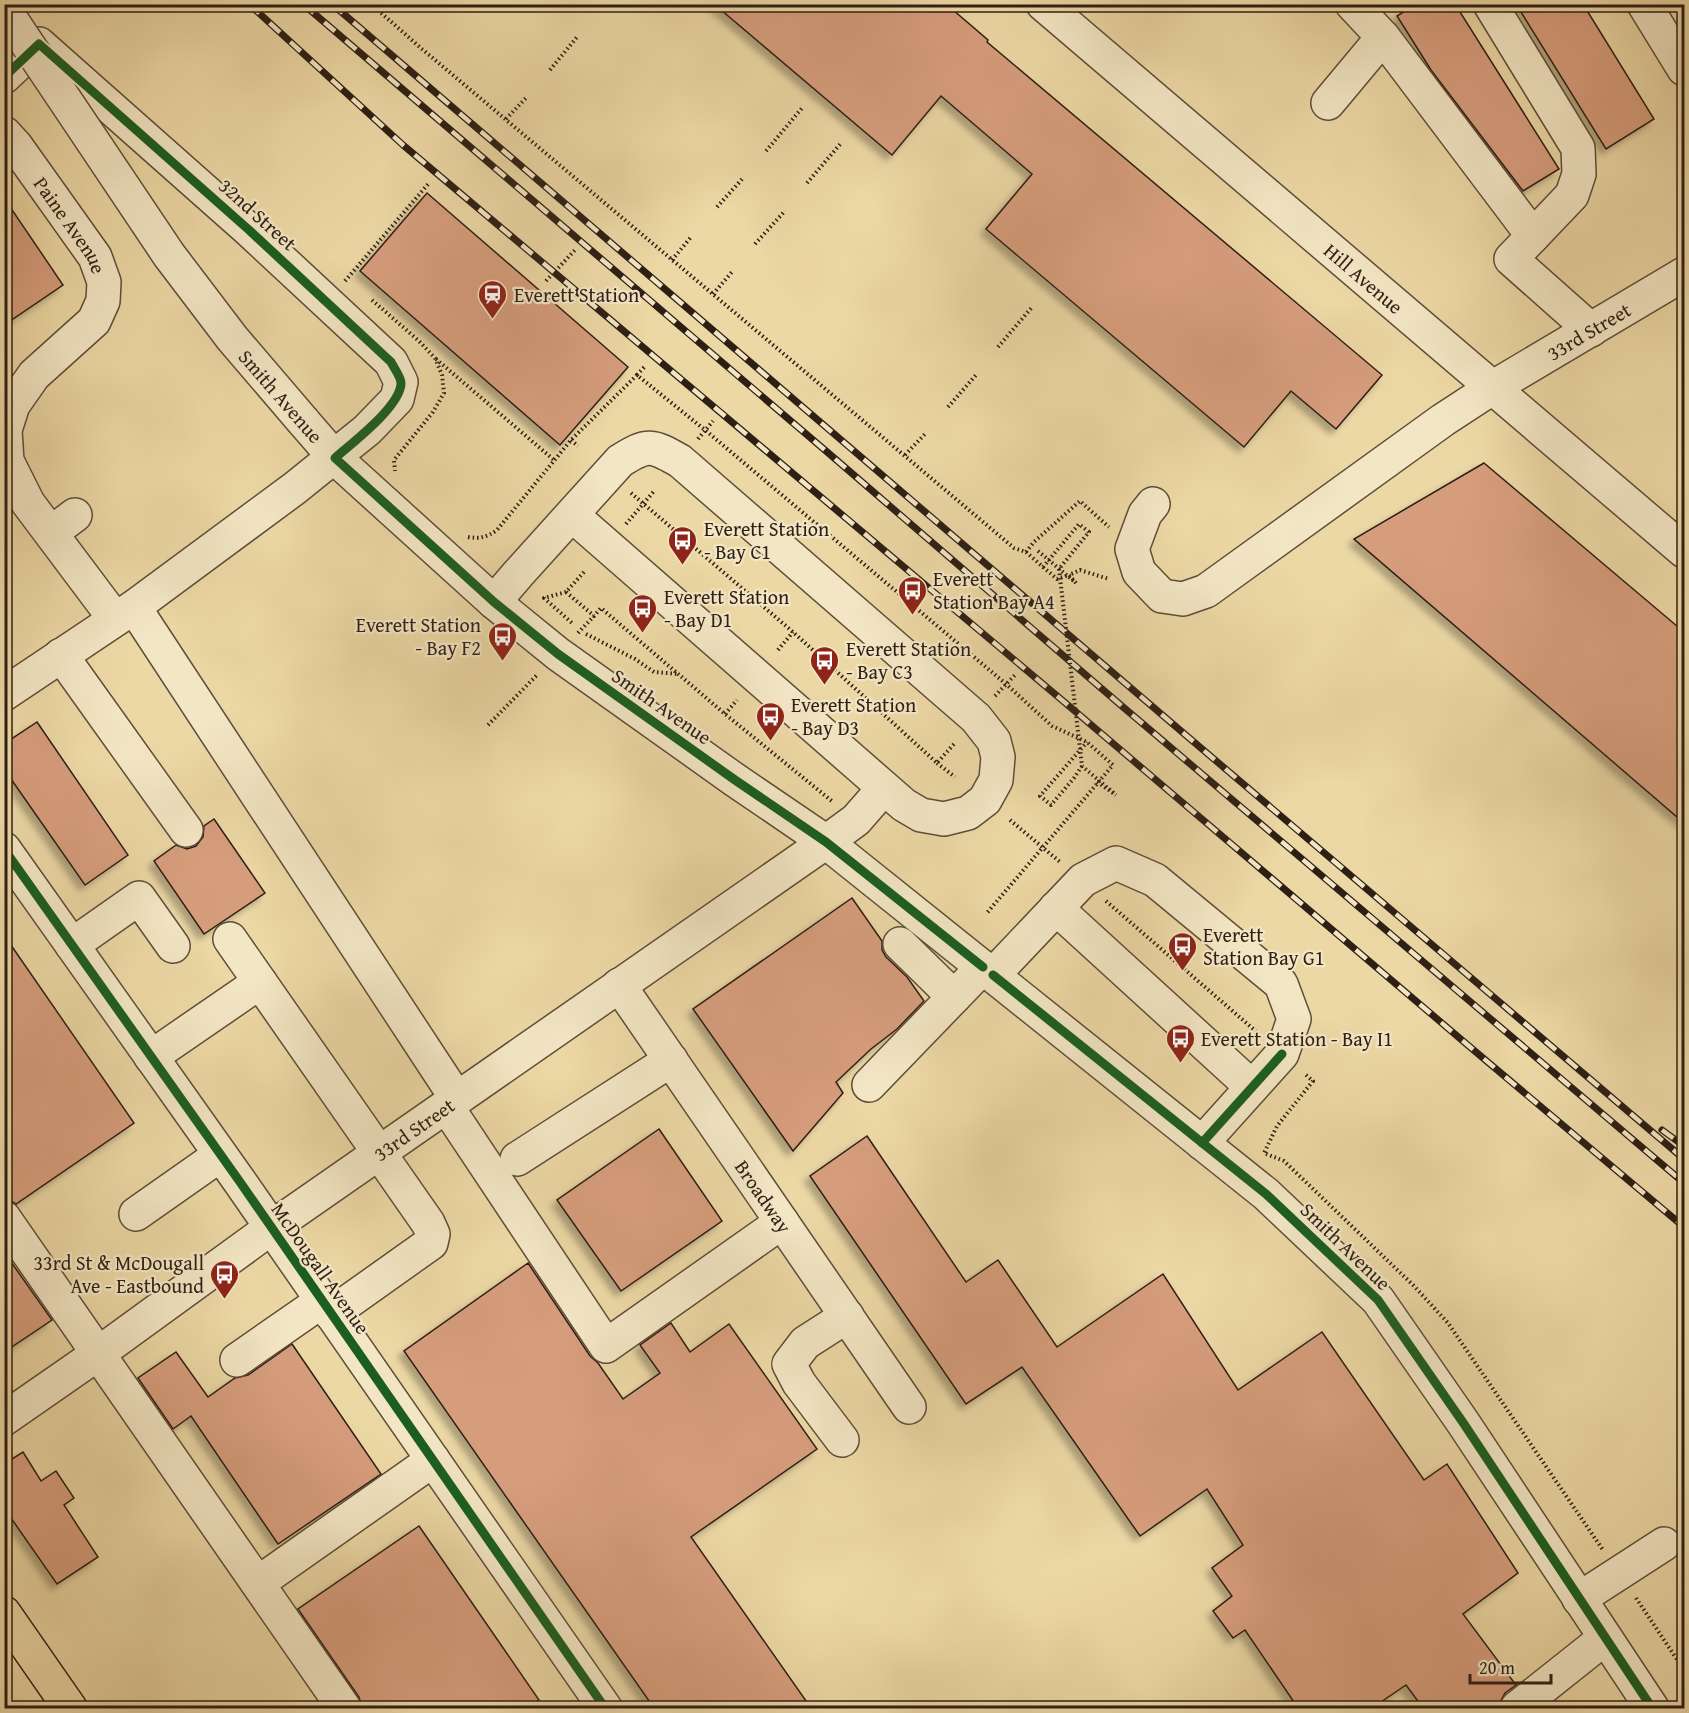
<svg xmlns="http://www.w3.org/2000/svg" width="1689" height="1713" font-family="'Gentium Book Plus',serif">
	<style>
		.building { fill: #d69d7b; stroke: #2e1f15; stroke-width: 1.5; filter: url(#shadow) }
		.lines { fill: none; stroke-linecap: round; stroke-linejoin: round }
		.minor-casing { stroke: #5e4d39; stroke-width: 36 }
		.major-casing { stroke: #2e1f15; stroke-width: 36 }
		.path { stroke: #2e1f15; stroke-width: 4; stroke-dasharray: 1.5 3; stroke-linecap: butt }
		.minor { stroke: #f3e6c4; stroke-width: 33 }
		.major { stroke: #ecd8a5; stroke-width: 33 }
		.rail-casing { stroke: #2e1f15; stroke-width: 7 }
		.rail { stroke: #f3e6c4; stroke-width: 4.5; stroke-dasharray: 14; stroke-linecap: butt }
		.minor-bridge-casing { stroke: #5e4d39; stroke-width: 36; stroke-linecap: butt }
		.path-bridge { stroke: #2e1f15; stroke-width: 4; stroke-dasharray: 1.5 3; stroke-linecap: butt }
		.minor-bridge { stroke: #f3e6c4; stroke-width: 33 }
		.cycleway-casing { stroke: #f3e6c4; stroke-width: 13 }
		.cycleway { stroke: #1b5e20; stroke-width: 9 }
		.labels { text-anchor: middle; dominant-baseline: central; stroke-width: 4.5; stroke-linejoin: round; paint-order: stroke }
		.street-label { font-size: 20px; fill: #2e1f15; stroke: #f3e6c4 }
		.poi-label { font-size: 20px; fill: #2e1f15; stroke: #f3e6c4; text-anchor: start }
	</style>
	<defs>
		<filter id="shadow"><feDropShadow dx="-5.5" dy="5.5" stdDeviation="3" flood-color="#0004"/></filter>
	</defs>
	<rect width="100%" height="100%" fill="#ecd8a5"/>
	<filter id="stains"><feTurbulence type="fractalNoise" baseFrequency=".00333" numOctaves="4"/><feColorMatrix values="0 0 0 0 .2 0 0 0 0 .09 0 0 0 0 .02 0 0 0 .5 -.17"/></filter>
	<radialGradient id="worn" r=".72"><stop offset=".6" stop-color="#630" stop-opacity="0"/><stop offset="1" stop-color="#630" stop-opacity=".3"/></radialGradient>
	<g class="building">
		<path d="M714,4h232l42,36 -1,2 395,333 -46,54 -45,-38 -47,56 -258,-218 46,-55 -91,-78 -49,59z"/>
		<path d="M1416,4h39l104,165 -36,22 -92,-121 -34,-54z"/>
		<path d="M1516,4h67l71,115 -48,30z"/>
		<path d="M427,193l201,174 -68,78 -200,-174z"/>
		<path d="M4,198l59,87 -59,40z"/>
		<path d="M1484,463l200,169v191l-330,-284z"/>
		<path d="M37,722l91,133 -43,30 -81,-116v-25z"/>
		<path d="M214,819l51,74 -61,41 -50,-73 22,-16 11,4 9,-3 7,-9 1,-11z"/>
		<path d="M852,898l30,43v9l4,7 21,20 17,24 -27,28 -26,20 -35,33 7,11 -50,58 -100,-142z"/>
		<path d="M4,935l130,188 -118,81 -5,-3 -7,-1z"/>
		<path d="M659,1129l63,92 -101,70 -64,-91z"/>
		<path d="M867,1136l99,146 32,-22 59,87 106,-73 75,116 84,-58 102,148 23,-16 71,109 -55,41 53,71 -11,8 -6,11 -6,4h-70l-17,-23 -34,23h-74l-53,-78 -12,8 -20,-27 19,-15 -20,-28 31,-23 -36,-56 -67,47 -118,-169 -56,37 -156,-228z"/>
		<path d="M4,1252l48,68 -48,32z"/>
		<path d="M528,1263l62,93 8,7 25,36 37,-26 -20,-28 31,-22 19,29 39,-28 88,125 -126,88 120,171h-157l-250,-357z"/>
		<path d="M292,1344l89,130 -103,70 -87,-128 -18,13 -35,-51 38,-26 32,45 27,-19 13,-3z"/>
		<path d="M23,1452l18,29 15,-10 18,27 -10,7 34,52 -41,27 -53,-76v-44z"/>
		<path d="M419,1526l120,174 -13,8h-164l-3,-11 -61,-88z"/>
	</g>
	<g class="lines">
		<defs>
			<g id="minor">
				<path id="s1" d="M1043,4l641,547"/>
				<path d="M1490,4l88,144 1,26 -7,21 -61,64 80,71"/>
				<path d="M1644,4l40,65"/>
				<path d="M1383,37l150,199"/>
				<path d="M4,77l35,-33 210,186 142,132 10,20 -4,17 -30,31 -72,58 -161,119 -130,87"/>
				<path d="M1328,103l55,-66 -31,-33"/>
				<path id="s2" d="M4,133l12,13 79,111 9,25 -1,19 -9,20 -60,54 -21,30 -8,25 2,31 21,42 87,116"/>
				<path d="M303,421l32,37 159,144 64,52 177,126 91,62 440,352 112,106 86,124 188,284"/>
				<path id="s3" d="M1153,504l-8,10 -13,35 7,23 23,24 21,3 23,-8 237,-171 49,-32 192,-114"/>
				<path d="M51,533l24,-18"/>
				<path d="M494,602l24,-28 102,-113c28,-18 32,-16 60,0l296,257 18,23 4,16 -2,23 -11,20 -17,13 -24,6 -23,-4 -17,-10 -332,-290"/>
				<path d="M134,607l323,492"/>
				<path d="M61,655l125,175"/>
				<path d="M4,849l236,333 365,526"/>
				<path d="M1056,908l196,179"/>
				<path d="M230,939l198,284 5,11 -2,9 -100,71"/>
				<path d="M900,944l54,53"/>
				<path d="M72,945l67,-47 34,48"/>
				<path d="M993,975l90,-95 33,-17 39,17 126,104 13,35 -12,35 -80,89"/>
				<path id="s4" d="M619,985l290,422"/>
				<path d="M151,1057l109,-75"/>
				<path d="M869,1085l114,-118"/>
				<path d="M447,1107l159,239 176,-124"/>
				<path d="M517,1159l154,-99"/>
				<path d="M136,1214l84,-59"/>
				<path d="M4,1218l340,490"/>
				<path d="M237,1360l85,-59"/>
				<path id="s5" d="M4,1419l95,-66 172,-125 555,-386 30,-22 28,-32"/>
				<path d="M842,1440l-43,-57 -10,-19 16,-21 42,-27"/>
				<path d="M258,1583l175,-123"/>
				<path d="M1579,1599l85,-55"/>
				<path d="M1517,1708l88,-70"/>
			</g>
			<path id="major" d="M4,1613l66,95"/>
		</defs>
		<use href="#minor" class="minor-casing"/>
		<use href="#major" class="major-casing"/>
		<g class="path">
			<path d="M371,4l51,45 592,499 12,4 17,15 36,-43 10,8 -30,37"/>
			<path d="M600,10l5,-6"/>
			<path d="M550,70l27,-33"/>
			<path d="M506,119l20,-21"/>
			<path d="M766,151l36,-43"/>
			<path d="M807,183l35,-41"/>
			<path d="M717,207l26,-29"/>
			<path d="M755,244l29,-32"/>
			<path d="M672,260l19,-23"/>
			<path d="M345,281l84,-98"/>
			<path d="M546,281l29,-31"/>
			<path d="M713,294l19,-22"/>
			<path d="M372,300l47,41 16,17 7,17 2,18 -11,19 -39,48 1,11"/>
			<path d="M998,347l35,-41"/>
			<path d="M436,359l118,101"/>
			<path d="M637,375l9,-10"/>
			<path d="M948,407l28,-32"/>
			<path d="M698,439l15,-18"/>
			<path d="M571,440l7,6"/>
			<path d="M905,455l20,-21"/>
			<path d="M631,493l162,139 144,131 17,-19"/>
			<path d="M626,524l29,-34"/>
			<path d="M468,537c12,2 19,0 29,-7l74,-90 66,-65 68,55 301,254 46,42 35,16 26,23 -127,149"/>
			<path d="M1026,552l8,-10 46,-41 29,26"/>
			<path d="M1043,567l14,12 12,-4"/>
			<path d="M584,572l-18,20 28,24 7,-8 124,106 108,88"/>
			<path d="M1076,583l-7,-8 11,-5 29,9"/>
			<path d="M566,592l-22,6 29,26"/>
			<path d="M578,633l16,-17"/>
			<path d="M586,634l49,25 19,13 25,2"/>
			<path d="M778,650l15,-18"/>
			<path d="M995,696l20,-21"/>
			<path d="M725,714l12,-14"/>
			<path d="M488,725l49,-50"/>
			<path d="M937,763l18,14"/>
			<path d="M1082,766l-8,12 -23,27 -11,-9 47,-54"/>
			<path d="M1097,782l19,13"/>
			<path d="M1010,820l50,42"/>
			<path d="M1106,901l153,133"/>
			<path d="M1306,1075l7,6 -36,45 -13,27 20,8 129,124 35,38 155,227"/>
			<path d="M1636,1598l48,72"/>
		</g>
		<use href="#minor" class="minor"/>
		<use href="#major" class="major"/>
		<defs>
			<g id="rail">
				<path d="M249,4l154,141 653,550 427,363 201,169"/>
				<path d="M303,4l523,447 297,256 561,476"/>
				<path d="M332,4l856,733 496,422"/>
				<path d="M1662,1130l22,16"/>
			</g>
		</defs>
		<use href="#rail" class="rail-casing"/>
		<use href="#rail" class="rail"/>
		<defs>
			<path id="minor-bridge" d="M4,9l165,246 63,83 71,83"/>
		</defs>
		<use href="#minor-bridge" class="minor-bridge-casing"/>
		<g class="path-bridge">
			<path d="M1038,551l38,32"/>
			<path d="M1059,569l23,197 34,29"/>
		</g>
		<use href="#minor-bridge" class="minor-bridge"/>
		<defs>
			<g id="cycleway">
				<path d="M4,77l35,-33 210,186 142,132c3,6 10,15 10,21 0,23 -49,60 -66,75l159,144 64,52 177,126 91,62 157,125"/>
				<path d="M4,849l236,333 365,526"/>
				<path d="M993,975l273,219 112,106 86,124 188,284"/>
				<path d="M1202,1143l80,-89"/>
			</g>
		</defs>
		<use href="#cycleway" class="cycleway-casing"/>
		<use href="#cycleway" class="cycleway"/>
	</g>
	<defs>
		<symbol id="station-pin" viewBox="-11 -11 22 30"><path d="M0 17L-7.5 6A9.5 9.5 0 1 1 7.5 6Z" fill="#8f2418" stroke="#f3e6c4"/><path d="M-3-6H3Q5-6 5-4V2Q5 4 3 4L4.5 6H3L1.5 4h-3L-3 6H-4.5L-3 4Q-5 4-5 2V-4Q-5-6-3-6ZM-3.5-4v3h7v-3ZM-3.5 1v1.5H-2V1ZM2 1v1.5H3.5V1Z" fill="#fff"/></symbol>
		<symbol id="bus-pin" viewBox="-11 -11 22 30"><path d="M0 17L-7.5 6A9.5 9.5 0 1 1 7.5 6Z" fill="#8f2418" stroke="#f3e6c4"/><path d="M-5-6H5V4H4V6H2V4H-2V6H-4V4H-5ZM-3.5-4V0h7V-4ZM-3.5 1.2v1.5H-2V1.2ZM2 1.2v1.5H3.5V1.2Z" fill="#fff"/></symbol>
	</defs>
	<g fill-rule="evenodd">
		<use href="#station-pin" x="476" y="278" width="33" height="45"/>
		<use href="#bus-pin" x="666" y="524" width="33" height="45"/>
		<use href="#bus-pin" x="896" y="574" width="33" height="45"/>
		<use href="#bus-pin" x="626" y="592" width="33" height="45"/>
		<use href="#bus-pin" x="486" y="620" width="33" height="45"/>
		<use href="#bus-pin" x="808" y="644" width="33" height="45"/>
		<use href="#bus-pin" x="754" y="700" width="33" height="45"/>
		<use href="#bus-pin" x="1166" y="930" width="33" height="45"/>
		<use href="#bus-pin" x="1164" y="1022" width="33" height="45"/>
		<use href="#bus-pin" x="208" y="1258" width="33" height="45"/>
	</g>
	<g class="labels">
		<g class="street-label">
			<text transform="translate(258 214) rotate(42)">32nd Street</text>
			<text stroke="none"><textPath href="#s2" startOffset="114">Paine Avenue</textPath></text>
			<text stroke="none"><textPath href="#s1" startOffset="422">Hill Avenue</textPath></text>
			<text stroke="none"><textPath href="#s3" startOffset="616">33rd Street</textPath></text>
			<text transform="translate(281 396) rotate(49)">Smith Avenue</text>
			<text transform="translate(662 706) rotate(35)">Smith Avenue</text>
			<text stroke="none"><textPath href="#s5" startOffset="502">33rd Street</textPath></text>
			<text stroke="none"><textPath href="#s4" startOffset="256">Broadway</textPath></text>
			<text transform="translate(1346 1246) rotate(44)">Smith Avenue</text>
			<text transform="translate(321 1268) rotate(55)">McDougall Avenue</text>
		</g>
		<g class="poi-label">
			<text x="514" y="294">Everett Station</text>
			<text x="704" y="528">Everett Station<tspan x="704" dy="23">- Bay C1</tspan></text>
			<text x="933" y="578">Everett<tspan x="933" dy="23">Station Bay A4</tspan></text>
			<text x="664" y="596">Everett Station<tspan x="664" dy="23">- Bay D1</tspan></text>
			<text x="481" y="624" text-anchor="end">Everett Station<tspan x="481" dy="23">- Bay F2</tspan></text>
			<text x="846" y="648">Everett Station<tspan x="846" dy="23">- Bay C3</tspan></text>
			<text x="791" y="704">Everett Station<tspan x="791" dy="23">- Bay D3</tspan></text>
			<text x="1203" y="934">Everett<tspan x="1203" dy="23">Station Bay G1</tspan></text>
			<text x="1201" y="1038">Everett Station - Bay I1</text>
			<text x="204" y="1262" text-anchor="end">33rd St &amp; McDougall<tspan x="204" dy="23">Ave - Eastbound</tspan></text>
		</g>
	</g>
	<rect width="1689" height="1713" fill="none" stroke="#ecd8a5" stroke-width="24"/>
	<rect x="6" y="6" width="1677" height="1701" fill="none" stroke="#2e1f15" stroke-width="3"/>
	<rect x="12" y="12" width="1665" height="1689" fill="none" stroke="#2e1f15" stroke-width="1.5"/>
	<path d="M1470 1674v9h81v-9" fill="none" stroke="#2e1f15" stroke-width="3"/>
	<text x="1479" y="1674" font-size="18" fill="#2e1f15" stroke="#f3e6c4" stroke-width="4.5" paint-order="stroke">20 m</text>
	<rect width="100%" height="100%" filter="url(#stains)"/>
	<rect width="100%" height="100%" fill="url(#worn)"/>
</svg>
